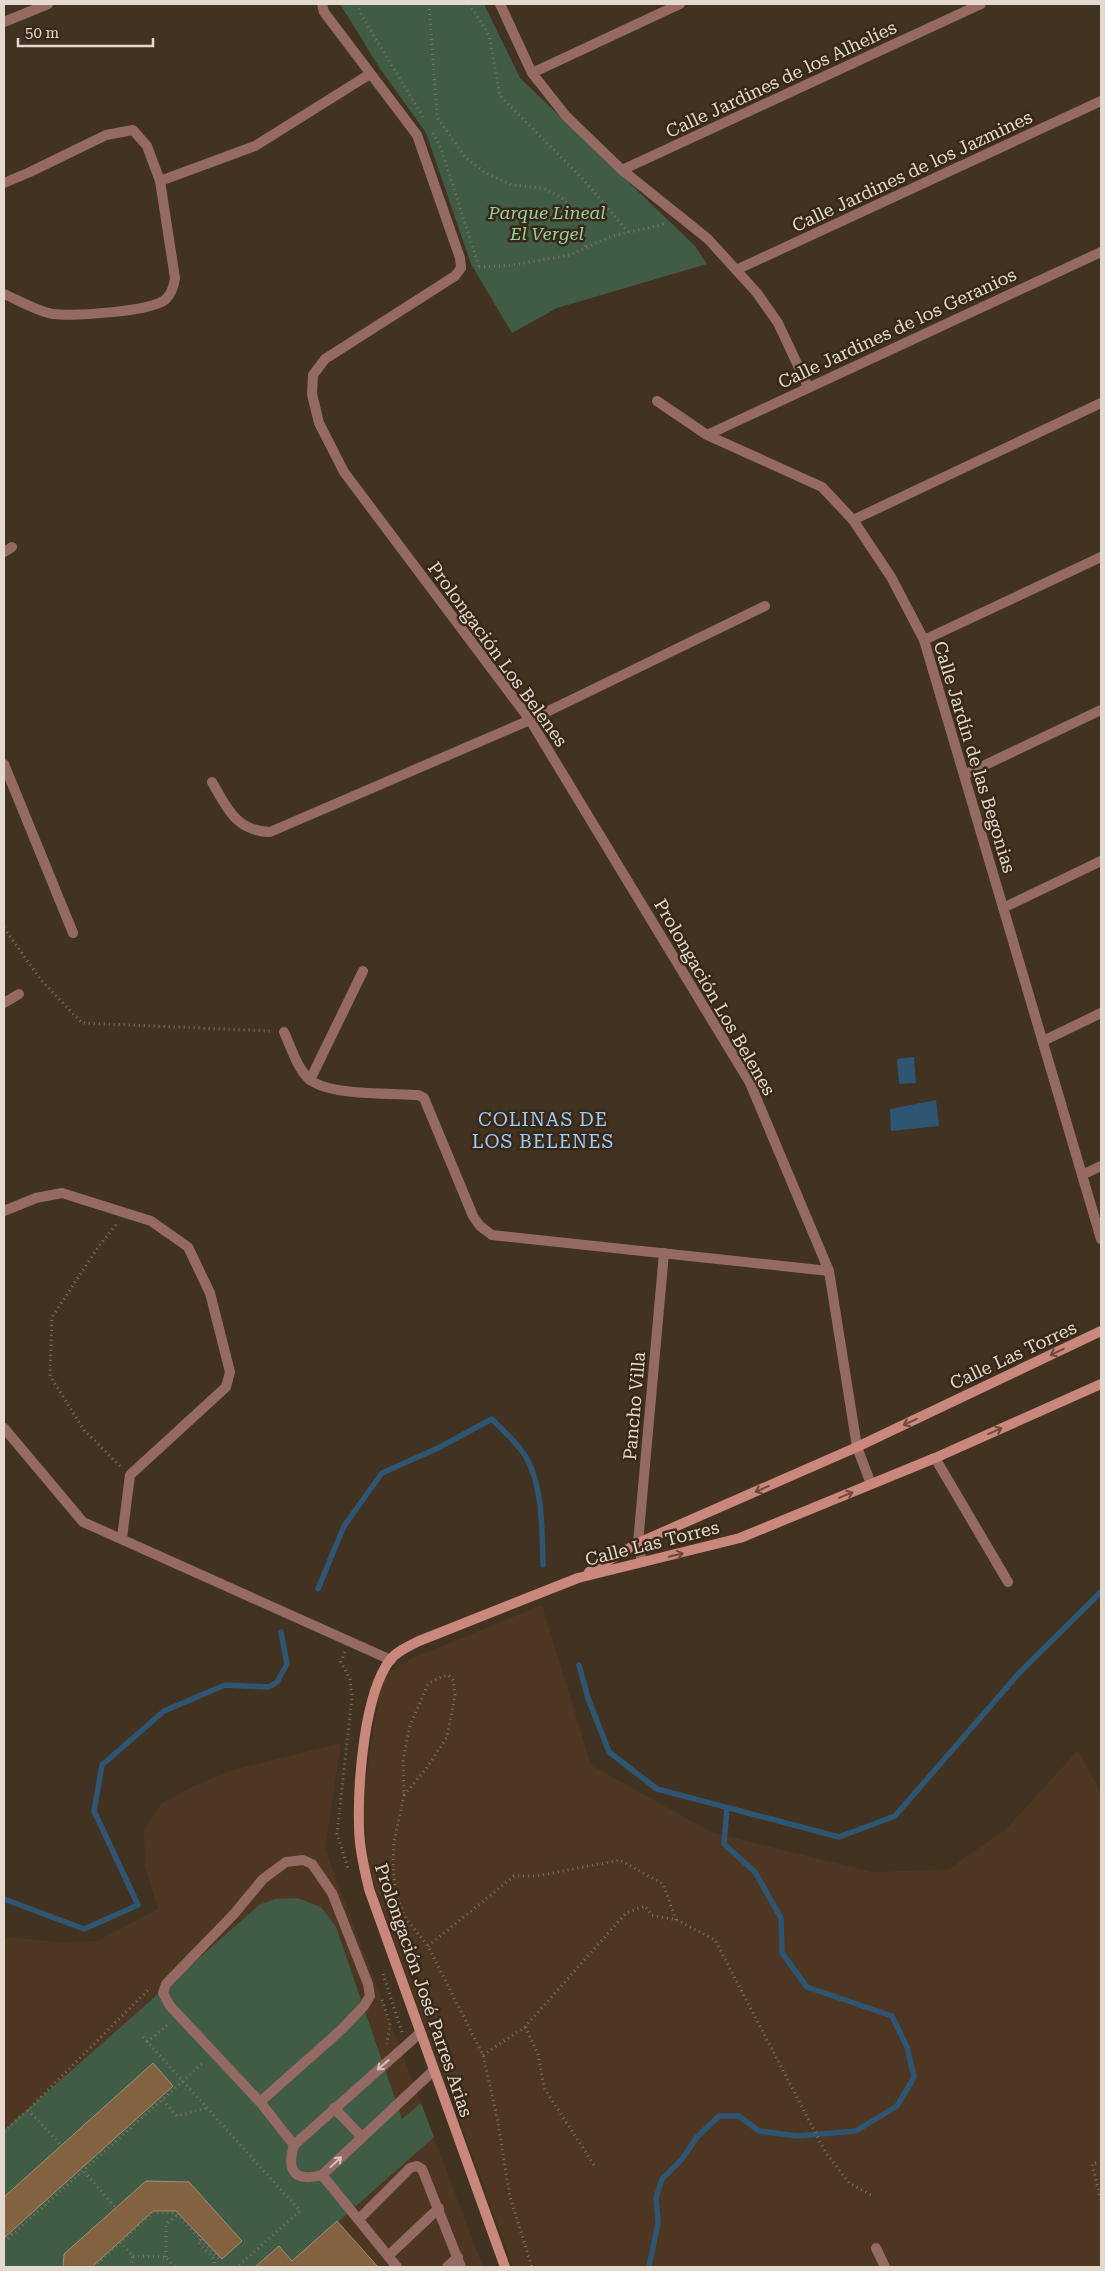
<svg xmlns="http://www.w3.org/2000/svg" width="1105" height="2271" font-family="'Roboto Serif',serif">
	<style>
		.built { fill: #4d3722 }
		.green { fill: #415c45 }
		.water { fill: #2e5572 }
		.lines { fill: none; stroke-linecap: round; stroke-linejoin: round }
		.stream { stroke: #2e5572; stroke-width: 5.5 }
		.building { fill: #836240; stroke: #a08d7a }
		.path { stroke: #807264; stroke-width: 3; stroke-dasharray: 1 4; stroke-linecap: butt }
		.service { stroke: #956a63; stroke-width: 10 }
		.pedestrian { stroke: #956a63; stroke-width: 10 }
		.minor { stroke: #956a63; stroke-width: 10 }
		.secondary { stroke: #ca877c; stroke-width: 10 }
		.oneway { stroke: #6b493b }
		.oneway2 { stroke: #d3c3b9 }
		.labels { text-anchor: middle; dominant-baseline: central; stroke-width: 5; stroke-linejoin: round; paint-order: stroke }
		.street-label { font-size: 18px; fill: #e3d9ce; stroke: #382818 }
		.park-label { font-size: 18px; font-style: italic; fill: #95d19e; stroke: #382818 }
		.neighbourhood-label { font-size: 19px; letter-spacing: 1px; fill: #9ecbf8; stroke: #382818 }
	</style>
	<rect width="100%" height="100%" fill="#423221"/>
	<g class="built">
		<path d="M542,1605l49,160 120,67 161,40 77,-3 56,-39 73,-80 23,43v474h-588l-138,-379 -7,-32 -3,-37v-34l16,-102 5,-9 22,-14z"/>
		<path d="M341,1743l-16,106 158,418h-479v-330l55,5 38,-1 61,-32 -13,-43 -1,-36 17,-26 28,-16 44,-18z"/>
	</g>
	<g class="green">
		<path d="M340,4h144l36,74 175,168 12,18 -150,44 -45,25 -41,-69 -45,-131 -47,-66z"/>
		<path d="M297,1898l24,9 15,20 66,192 19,-16 13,34 -147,130h-283v-137l255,-225 16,-6z"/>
	</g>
	<g class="water">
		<path d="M914,1057l2,26 -17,1 -2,-25z"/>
		<path d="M936,1100l3,26 -48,5 -1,-22z"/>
	</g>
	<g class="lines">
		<g class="stream">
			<path d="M318,1589l26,-63 38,-53 56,-25 54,-29c11,12 28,26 35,40 16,29 15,74 16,106"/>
			<path d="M579,1665l9,33 21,54 48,37 182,48 56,-21 125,-144 81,-80"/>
			<path d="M4,1899l80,30 54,-24 -44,-94 8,-46 62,-54 61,-26 44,2 8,-5 10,-18 -6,-32"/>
			<path d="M649,2267l9,-44 -2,-25 6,-19 20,-20 15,-22 22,-21h20l20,15 38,5 59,-5 41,-25 17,-29 -7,-30 -15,-31 -85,-29 -25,-34 -1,-35 -26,-46 -31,-28 3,-36"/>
		</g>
	</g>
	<g class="building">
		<path d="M153,2063l20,23 -169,152v-41z"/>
		<path d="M146,2181l43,1 53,59 -20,18 -46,-48h-23l-61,56h-29l1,-13z"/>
		<path d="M337,2221l41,46h-123l24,-21 13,15z"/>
	</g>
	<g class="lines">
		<g class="path">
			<path d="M357,4l5,12 61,101"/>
			<path d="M429,4l8,113 28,40 19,15 28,13 31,3 19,10 19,20 5,30"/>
			<path d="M469,4l20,31 11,61 82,82 46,54"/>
			<path d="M433,133l8,15 38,119"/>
			<path d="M479,267l34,-2 57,-10 42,-19 49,-11 5,-3"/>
			<path d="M4,928l37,52 41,43 189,8"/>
			<path d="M116,1225l-17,21 -47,71 -2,59 34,54 36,36"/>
			<path d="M345,1652l-4,10 9,17 2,17 -15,138 11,34"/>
			<path d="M404,1795l22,-26 21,-32 8,-42 -2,-15 -5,-5 -10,3 -10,6 -19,44 -6,34 1,33 -10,47 -1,26 3,28 11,24 21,26 55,109 14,62 13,80 22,70"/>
			<path d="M428,1946l86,-70h23l83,-16 43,24 13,36"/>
			<path d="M383,1974l19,58"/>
			<path d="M382,2000l8,23 -3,21"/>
			<path d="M525,2027l13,27 6,34 50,77"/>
			<path d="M143,2037l157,174 -63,56"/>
			<path d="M147,2042l23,-19"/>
			<path d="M483,2055l42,-28 101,-114 19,-7 6,9 26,5 38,20 111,213 23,30 22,12"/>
			<path d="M163,2100l14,16 30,-8"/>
			<path d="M28,2110l33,35"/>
			<path d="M4,2131l24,-21 121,-121"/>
			<path d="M1101,2162l-9,2 9,36"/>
			<path d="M81,2168l34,39"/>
			<path d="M4,2226l8,9"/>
			<path d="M200,2239l-2,3 16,17v8"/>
			<path d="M4,2242l200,-180"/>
			<path d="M120,2242l13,14 -3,11"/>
			<path d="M133,2256l33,1 9,10"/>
			<path d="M166,2257v-33l13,-10"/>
			<path d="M94,2267l59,-55 23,1 44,47"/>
		</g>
		<g class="service">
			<path d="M212,782c15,26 24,49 58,50l260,-112"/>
			<path d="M310,1080l53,-109"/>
			<path d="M420,2033l-126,112c-8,27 1,37 28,30l111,-104"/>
			<path d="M260,2102l81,-72 23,-24 6,-10 -2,-12 -36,-91 -20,-29 -9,-4 -17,2 -23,17 -29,35 -68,70 -3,9 7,13 90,96 34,43"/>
			<path d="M334,2108l28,29"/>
			<path d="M322,2175l75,92"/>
			<path d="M359,2219l51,-51 7,-2 5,3 39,98"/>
			<path d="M388,2256l51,-48"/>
			<path d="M447,2267l11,-10"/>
		</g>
		<path class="pedestrian" d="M876,2248l9,19"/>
		<g class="minor">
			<path d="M322,4l2,8 93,123 43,123 1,10 -6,8 -130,83 -12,16 -1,19 7,29 25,49 186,248 220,363 79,188 28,176 14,37"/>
			<path d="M500,4l32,69 34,43 56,54 86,69 49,54 21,30 30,64"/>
			<path d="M4,22l44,-18"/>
			<path d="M532,73l148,-69"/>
			<path d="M622,170l359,-166"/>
			<path d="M160,181l95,-35 115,-72"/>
			<path d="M4,183l26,-11 76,-37 27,-5 14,16 13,35 15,97c-1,8 -3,15 -9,21 -14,13 -92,17 -113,15 -14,-2 -35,-14 -49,-20"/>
			<path d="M736,270l365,-169"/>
			<path d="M657,401l50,34 115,52 31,33 38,57 33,63 177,599"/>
			<path d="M707,435l394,-183"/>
			<path d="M853,520l248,-117"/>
			<path d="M4,552l8,-5"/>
			<path d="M924,640l177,-83"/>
			<path d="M530,720l235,-114"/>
			<path d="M4,764l69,169"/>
			<path d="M964,775l137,-65"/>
			<path d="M1003,908l98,-47"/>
			<path d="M4,1003l15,-9"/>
			<path d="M284,1032c7,15 13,36 25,47 20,17 82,14 109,16l6,3 49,118 7,10 12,9 337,36"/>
			<path d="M1043,1041l58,-28"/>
			<path d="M1082,1175l19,-9"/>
			<path d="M4,1211l32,-13 26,-5 89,28 37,26 22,46 20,79 -4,15 -96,88 -8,63"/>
			<path d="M4,1428l79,94 308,138"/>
			<path d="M935,1458l73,124"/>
			<path d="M642,1562l-4,-19 26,-290"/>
		</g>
		<g class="secondary">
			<path d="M589,1572l49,-29 219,-96 244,-116"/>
			<path d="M505,2267l-136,-378c-5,-22 -10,-42 -10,-64 -1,-43 5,-131 31,-165 7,-9 19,-14 29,-19l159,-63 162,-40 195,-80 166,-74"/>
		</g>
	</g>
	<defs><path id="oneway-shaft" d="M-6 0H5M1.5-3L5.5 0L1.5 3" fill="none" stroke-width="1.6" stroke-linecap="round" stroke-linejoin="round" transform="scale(1.25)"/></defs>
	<g class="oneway">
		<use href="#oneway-shaft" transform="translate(1057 1352) rotate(155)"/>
		<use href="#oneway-shaft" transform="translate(910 1422) rotate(155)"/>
		<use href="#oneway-shaft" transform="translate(995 1431) rotate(-24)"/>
		<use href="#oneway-shaft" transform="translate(762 1489) rotate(156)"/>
		<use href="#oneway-shaft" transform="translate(846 1495) rotate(-22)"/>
		<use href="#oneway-shaft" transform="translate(676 1555) rotate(-13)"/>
	</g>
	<g class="oneway2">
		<use href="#oneway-shaft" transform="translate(383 2065) rotate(139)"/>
		<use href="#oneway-shaft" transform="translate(336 2162) rotate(-43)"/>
	</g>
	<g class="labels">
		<g class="street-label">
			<text transform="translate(781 79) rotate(-25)">Calle Jardines de los Alhelíes</text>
			<text transform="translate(912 171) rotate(-25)">Calle Jardines de los Jazmines</text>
			<text transform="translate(897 328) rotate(-25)">Calle Jardines de los Geranios</text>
			<text transform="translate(498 654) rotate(54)">Prolongación Los Belenes</text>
			<text transform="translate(975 757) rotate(73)">Calle Jardín de las Begonias</text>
			<text transform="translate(715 997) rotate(60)">Prolongación Los Belenes</text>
			<text transform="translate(1013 1355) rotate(-25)">Calle Las Torres</text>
			<text transform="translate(634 1406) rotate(-85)">Pancho Villa</text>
			<text transform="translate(652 1543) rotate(-14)">Calle Las Torres</text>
			<text transform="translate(424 1990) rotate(71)">Prolongación José Parres Arias</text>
		</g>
		<g class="park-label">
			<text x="547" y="212">Parque Lineal<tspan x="547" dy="21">El Vergel</tspan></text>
		</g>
		<g class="neighbourhood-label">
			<text x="543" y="1119">COLINAS DE<tspan x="543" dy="22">LOS BELENES</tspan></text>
		</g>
	</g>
	<rect width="1105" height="2271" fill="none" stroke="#e3d9ce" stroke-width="10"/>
	<path d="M18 38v8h135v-8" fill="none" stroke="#e3d9ce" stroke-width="2.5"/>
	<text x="25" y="38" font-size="15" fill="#e3d9ce" stroke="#382818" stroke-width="4" paint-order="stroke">50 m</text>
</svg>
